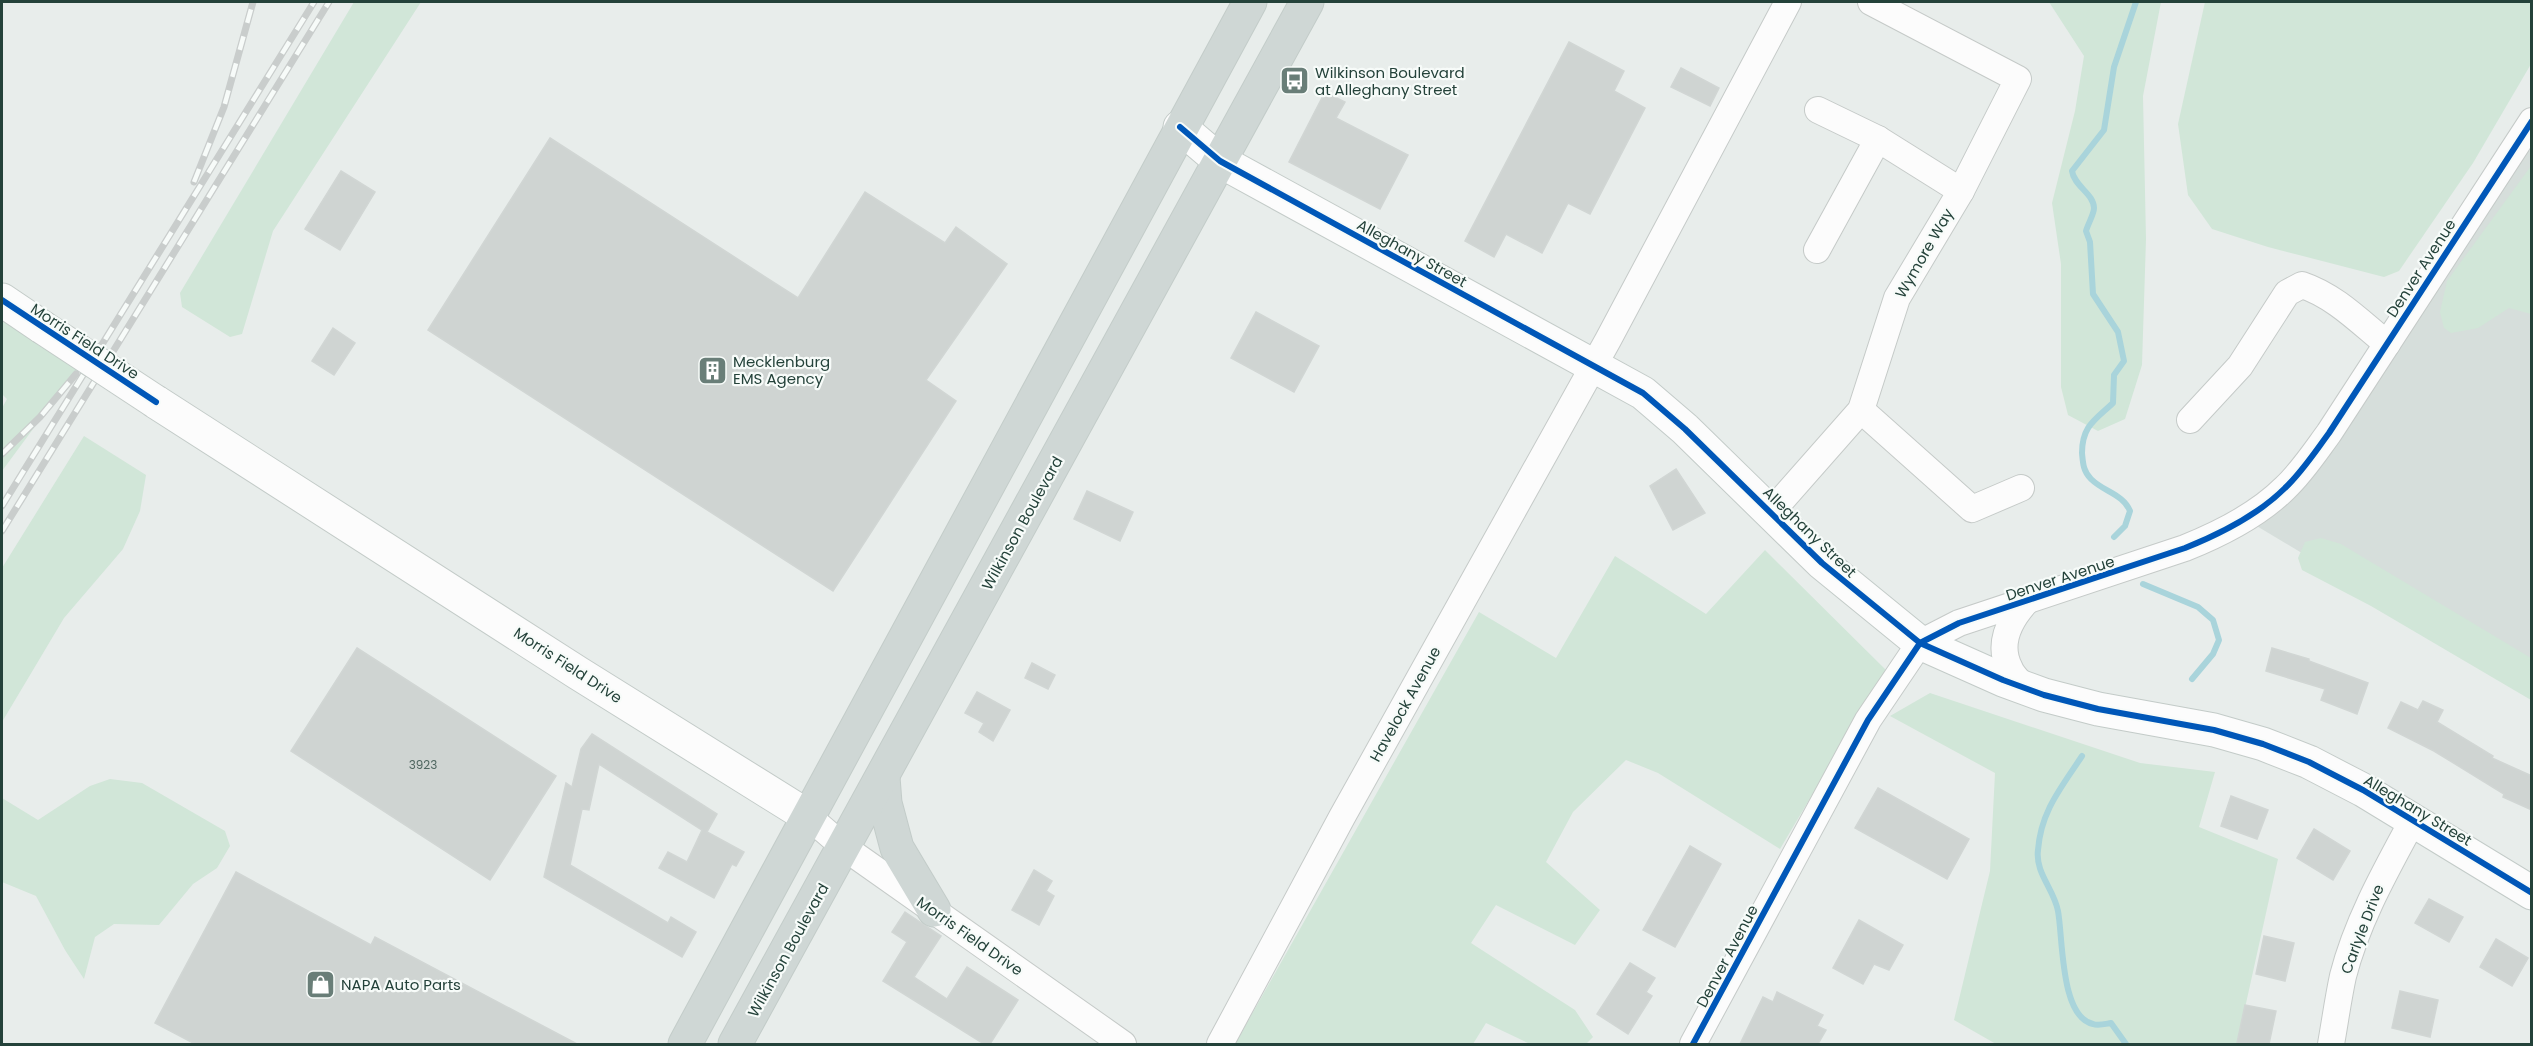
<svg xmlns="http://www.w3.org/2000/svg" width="2533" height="1046" font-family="Poppins,sans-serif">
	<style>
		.built { fill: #d6dedb }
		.green { fill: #d1e6d8 }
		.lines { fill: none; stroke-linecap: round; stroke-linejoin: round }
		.stream { stroke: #a9d4db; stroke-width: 6 }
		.building { fill: #cfd4d2; stroke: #d1d6d4; stroke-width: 1.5 }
		.street-casing { stroke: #c5cac8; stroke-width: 28 }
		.secondary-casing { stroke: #c3cbc8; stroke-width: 35 }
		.primary-casing { stroke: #c3ccc9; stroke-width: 35 }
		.street { stroke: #fcfcfc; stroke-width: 26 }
		.secondary { stroke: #fcfcfc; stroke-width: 33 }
		.primary { stroke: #cfd7d5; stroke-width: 33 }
		.rail-casing { stroke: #c9cdcc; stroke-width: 7 }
		.rail { stroke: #f7fbf9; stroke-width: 4.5; stroke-dasharray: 14; stroke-linecap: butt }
		.secondary-bridge-casing { stroke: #c3cbc8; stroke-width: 35; stroke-linecap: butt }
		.secondary-bridge { stroke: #fcfcfc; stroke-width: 33 }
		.cycleway-casing { stroke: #f7fbf9; stroke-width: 10 }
		.cycleway { stroke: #0057b8; stroke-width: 6 }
		.labels { text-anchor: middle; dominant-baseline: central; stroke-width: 4.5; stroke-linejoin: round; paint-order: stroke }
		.number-label { font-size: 12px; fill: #506761 }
		.poi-label { font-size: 15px; fill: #24423a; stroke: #f7fbf9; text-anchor: start }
		.street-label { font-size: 15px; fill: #24423a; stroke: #f7fbf9 }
	</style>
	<rect width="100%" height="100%" fill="#e8edeb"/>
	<path class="built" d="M2521,145l10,7v538l-286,-171 41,-28z"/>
	<g class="green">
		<path d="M354,2h67l-148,229 -31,103 -12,3 -48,-30 -2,-14z"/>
		<path d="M2049,2h112l-18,94 3,143 -4,126 -17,54 -27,12 -30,-16 -7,-28v-123l-9,-61 23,-92 9,-55z"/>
		<path d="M2205,2h326v62l-58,99 -74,108 -15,6 -116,-30 -56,-18 -24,-34 -10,-71z"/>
		<path d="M2531,166v148l-22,-6 -31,20 -27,5 -7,-5 -4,-16 7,-31z"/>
		<path d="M2,320l76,48 -76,103v-63l5,-9 -5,-5z"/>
		<path d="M84,436l62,39 -6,36 -17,38 -59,69 -62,104v-154z"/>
		<path d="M2321,538l20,6 190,114v42l-160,-94 -69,-36 -4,-12 7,-16z"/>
		<path d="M1765,550l121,120 -106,179 -122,-76 -32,-13 -53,52 -27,50 54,48 -25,35 -79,-40 -25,38 104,67 18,27 -7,7h-56l-44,-21 -13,21h-238l244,-432 77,46 59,-102 91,58z"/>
		<path d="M1930,693l210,70 75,9 -16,55 79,32 -41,185h-241l-42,-24 36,-149 5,-98 -105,-57z"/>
		<path d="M110,779l32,4 83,48 5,15 -13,22 -24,16 -34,41 -45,-1 -19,13 -11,42 -19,-29 -29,-54 -34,-14v-84l36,22 52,-34z"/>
	</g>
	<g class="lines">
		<g class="stream">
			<path d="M2114,537l11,-11 5,-15c-7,-17 -26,-19 -39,-32 -8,-8 -8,-16 -9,-26 0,-27 13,-33 31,-50l1,-28 10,-14 -6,-29 -25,-38 -3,-52 -4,-11c2,-7 8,-17 8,-23 0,-14 -20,-22 -22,-37l32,-41 10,-63 22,-65"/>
			<path d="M2143,584l55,23 15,13 6,20 -6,14 -21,25"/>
			<path d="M2082,756c-21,32 -41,55 -44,94 -3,23 16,39 20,61 5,26 2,106 35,113 5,2 12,0 18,-1l15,21"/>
		</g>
	</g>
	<g class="building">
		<path d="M1569,42l55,29 -10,20 31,17 -55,106 -22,-11 -26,50 -36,-19 -12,23 -29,-16z"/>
		<path d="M1681,68l38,20 -9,18 -39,-19z"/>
		<path d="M1325,92l20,10 -9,16 72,37 -28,54 -91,-47z"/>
		<path d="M550,138l248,160 67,-106 80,51 11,-16 51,37 -81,116 30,21 -123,190 -405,-261z"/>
		<path d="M341,171l34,21 -35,58 -35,-21z"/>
		<path d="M1256,312l63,34 -25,46 -63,-34z"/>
		<path d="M333,328l22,15 -21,32 -22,-14z"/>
		<path d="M1676,469l29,44 -32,17 -23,-44z"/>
		<path d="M1087,491l46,21 -13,29 -46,-22z"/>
		<path d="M357,648l199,128 -66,104 -199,-129z"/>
		<path d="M2272,648l37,11v2l59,22 -11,31 -36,-14 4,-11 -59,-18z"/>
		<path d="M1032,663l23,12 -7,14 -23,-11z"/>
		<path d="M977,692l33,18 -17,31 -14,-9 5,-9 -19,-10z"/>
		<path d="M2423,701l20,9 -6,12 56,34 -1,2 40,18v34l-29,-13 1,-3 -70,-43 -46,-23 13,-26 17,8z"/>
		<path d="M592,734l125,80 -10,18 37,20 -8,14 -4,-2 -18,34 -55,-30 9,-16 19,10 15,-32 -103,-66 -10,46 -7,-1 -12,56 98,58 3,-6 25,15 -14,25 -138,-80 22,-94 6,4 9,-38z"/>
		<path d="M1878,788l91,51 -22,40 -92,-51z"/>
		<path d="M2231,796l37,14 -11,29 -36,-13z"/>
		<path d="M2314,829l36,22 -17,29 -36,-22z"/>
		<path d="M1690,846l31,18 -46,83 -32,-17z"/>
		<path d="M1034,870l18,11 -6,10 8,5 -15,29 -27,-15z"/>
		<path d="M236,872l135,73 4,-8 202,107h-382l-40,-21z"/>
		<path d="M2429,899l34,18 -14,25 -34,-19z"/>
		<path d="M905,912l36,24 -27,41 33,22 20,-32 51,33 -28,44h-6l-101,-63 24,-39 -15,-10z"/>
		<path d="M1859,920l44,25 -14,25 -15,-6 -11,20 -30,-16z"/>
		<path d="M2264,936l30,7 -9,38 -29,-7z"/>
		<path d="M2496,939l32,19 -16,28 -32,-19z"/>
		<path d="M1630,963l25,15 -9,14 6,4 -24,38 -31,-20z"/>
		<path d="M2400,991l38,9 -8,37 -38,-9z"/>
		<path d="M1777,992l46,23 -6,11 9,4 -8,14h-78l23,-47 10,5z"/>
		<path d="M2245,1005l31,6 -7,33 -32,-1z"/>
	</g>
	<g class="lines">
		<defs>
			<g id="street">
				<path d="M1818,110l60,29 83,52"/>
				<path d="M1817,250l61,-111"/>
				<path d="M1861,410l111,99 49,-21"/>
				<path d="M2190,420l50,-54 47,-73 15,-8c33,11 58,37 85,59"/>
				<path d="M1772,511l89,-101 36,-112 64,-107 57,-112 -147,-77"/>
				<path d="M2025,603c-16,18 -28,42 -15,66 3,7 10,13 15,19"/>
				<path d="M809,817l36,31 278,196"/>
				<path d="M1220,1044l122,-227 266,-477 180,-338"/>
				<path d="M1693,1044l175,-324 52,-77 39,-20 226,-75c35,-14 73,-33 100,-60 17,-16 30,-36 44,-55l203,-312"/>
				<path d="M2331,1044c4,-22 7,-45 12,-68 14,-55 43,-106 70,-156"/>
			</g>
			<g id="secondary">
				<path d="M1180,127l40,34 423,232 42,36 137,134 98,80 83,37 41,15 54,14 116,21 49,14 46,18 54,28 169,103"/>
				<path d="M2,300l40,27"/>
				<path d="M156,402l422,271 231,144"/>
			</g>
			<g id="primary">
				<path d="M883,777l2,26 12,45 37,62"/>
				<path d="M685,1044l565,-1042"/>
				<path d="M735,1044l572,-1042"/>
			</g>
		</defs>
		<use href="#street" class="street-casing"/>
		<use href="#secondary" class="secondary-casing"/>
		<use href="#primary" class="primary-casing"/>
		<use href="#street" class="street"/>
		<use href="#secondary" class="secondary"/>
		<use href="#primary" class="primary"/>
		<defs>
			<g id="rail">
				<path d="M194,182l30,-75 29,-105"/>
				<path d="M2,454l38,-37 36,-43"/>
				<path d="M2,506l312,-504"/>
				<path d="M2,531l327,-529"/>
			</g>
		</defs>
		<use href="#rail" class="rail-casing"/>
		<use href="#rail" class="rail"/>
		<defs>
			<path id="secondary-bridge" d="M42,327l114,75"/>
		</defs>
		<use href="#secondary-bridge" class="secondary-bridge-casing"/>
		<use href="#secondary-bridge" class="secondary-bridge"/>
		<defs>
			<g id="cycleway">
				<path d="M1180,127l40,34 423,232 42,36 137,134 98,80 83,37 41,15 54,14 116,21 49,14 46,18 54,28 169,103"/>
				<path d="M2,300l154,102"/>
				<path d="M1693,1044l175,-324 52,-77 39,-20 226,-75c35,-14 73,-33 100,-60 17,-16 30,-36 44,-55l203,-312"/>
			</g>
		</defs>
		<use href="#cycleway" class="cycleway-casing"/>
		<use href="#cycleway" class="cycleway"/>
	</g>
	<defs>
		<symbol id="bus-square" viewBox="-11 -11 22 22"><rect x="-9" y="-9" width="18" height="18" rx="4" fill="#697e78" stroke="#f7fbf9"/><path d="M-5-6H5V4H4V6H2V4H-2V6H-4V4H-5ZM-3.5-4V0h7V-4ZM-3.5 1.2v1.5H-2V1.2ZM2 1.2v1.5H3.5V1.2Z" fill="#fff"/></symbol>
		<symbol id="building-square" viewBox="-11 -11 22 22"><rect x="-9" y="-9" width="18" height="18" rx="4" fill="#697e78" stroke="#f7fbf9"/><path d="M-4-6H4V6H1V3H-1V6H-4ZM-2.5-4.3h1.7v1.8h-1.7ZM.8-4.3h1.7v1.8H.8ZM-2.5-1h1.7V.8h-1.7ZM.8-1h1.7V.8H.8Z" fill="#fff"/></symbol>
		<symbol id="shop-square" viewBox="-11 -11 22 22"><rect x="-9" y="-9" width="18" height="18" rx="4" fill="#697e78" stroke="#f7fbf9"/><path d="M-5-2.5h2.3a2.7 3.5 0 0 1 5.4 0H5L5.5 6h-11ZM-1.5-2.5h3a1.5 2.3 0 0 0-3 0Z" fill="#fff"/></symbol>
	</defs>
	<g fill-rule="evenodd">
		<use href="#bus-square" x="1278" y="64" width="33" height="33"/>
		<use href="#building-square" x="696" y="354" width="33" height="33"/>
		<use href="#shop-square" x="304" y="968" width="33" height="33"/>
	</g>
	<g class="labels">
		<g class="number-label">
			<text x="423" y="764">3923</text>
		</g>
		<g class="poi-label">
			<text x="1315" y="72">Wilkinson Boulevard<tspan x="1315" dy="17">at Alleghany Street</tspan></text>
			<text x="733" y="361">Mecklenburg<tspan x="733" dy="17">EMS Agency</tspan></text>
			<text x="341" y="984">NAPA Auto Parts</text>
		</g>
		<g class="street-label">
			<text transform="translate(1412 253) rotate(29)">Alleghany Street</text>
			<text transform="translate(1924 253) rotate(-60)">Wymore Way</text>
			<text transform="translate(2421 268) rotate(-57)">Denver Avenue</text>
			<text transform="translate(85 341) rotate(33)">Morris Field Drive</text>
			<text transform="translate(1022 523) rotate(-61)">Wilkinson Boulevard</text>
			<text transform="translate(1810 532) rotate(44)">Alleghany Street</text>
			<text transform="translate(2060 578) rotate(-18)">Denver Avenue</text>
			<text transform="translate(568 665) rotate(33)">Morris Field Drive</text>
			<text transform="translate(1405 704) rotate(-61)">Havelock Avenue</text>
			<text transform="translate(2418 810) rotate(31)">Alleghany Street</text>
			<text transform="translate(2362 929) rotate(-69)">Carlyle Drive</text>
			<text transform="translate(970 936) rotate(35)">Morris Field Drive</text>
			<text transform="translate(788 950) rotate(-61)">Wilkinson Boulevard</text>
			<text transform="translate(1727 956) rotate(-62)">Denver Avenue</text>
		</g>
	</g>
	<rect width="2533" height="1046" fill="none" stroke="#24423a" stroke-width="6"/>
</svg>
